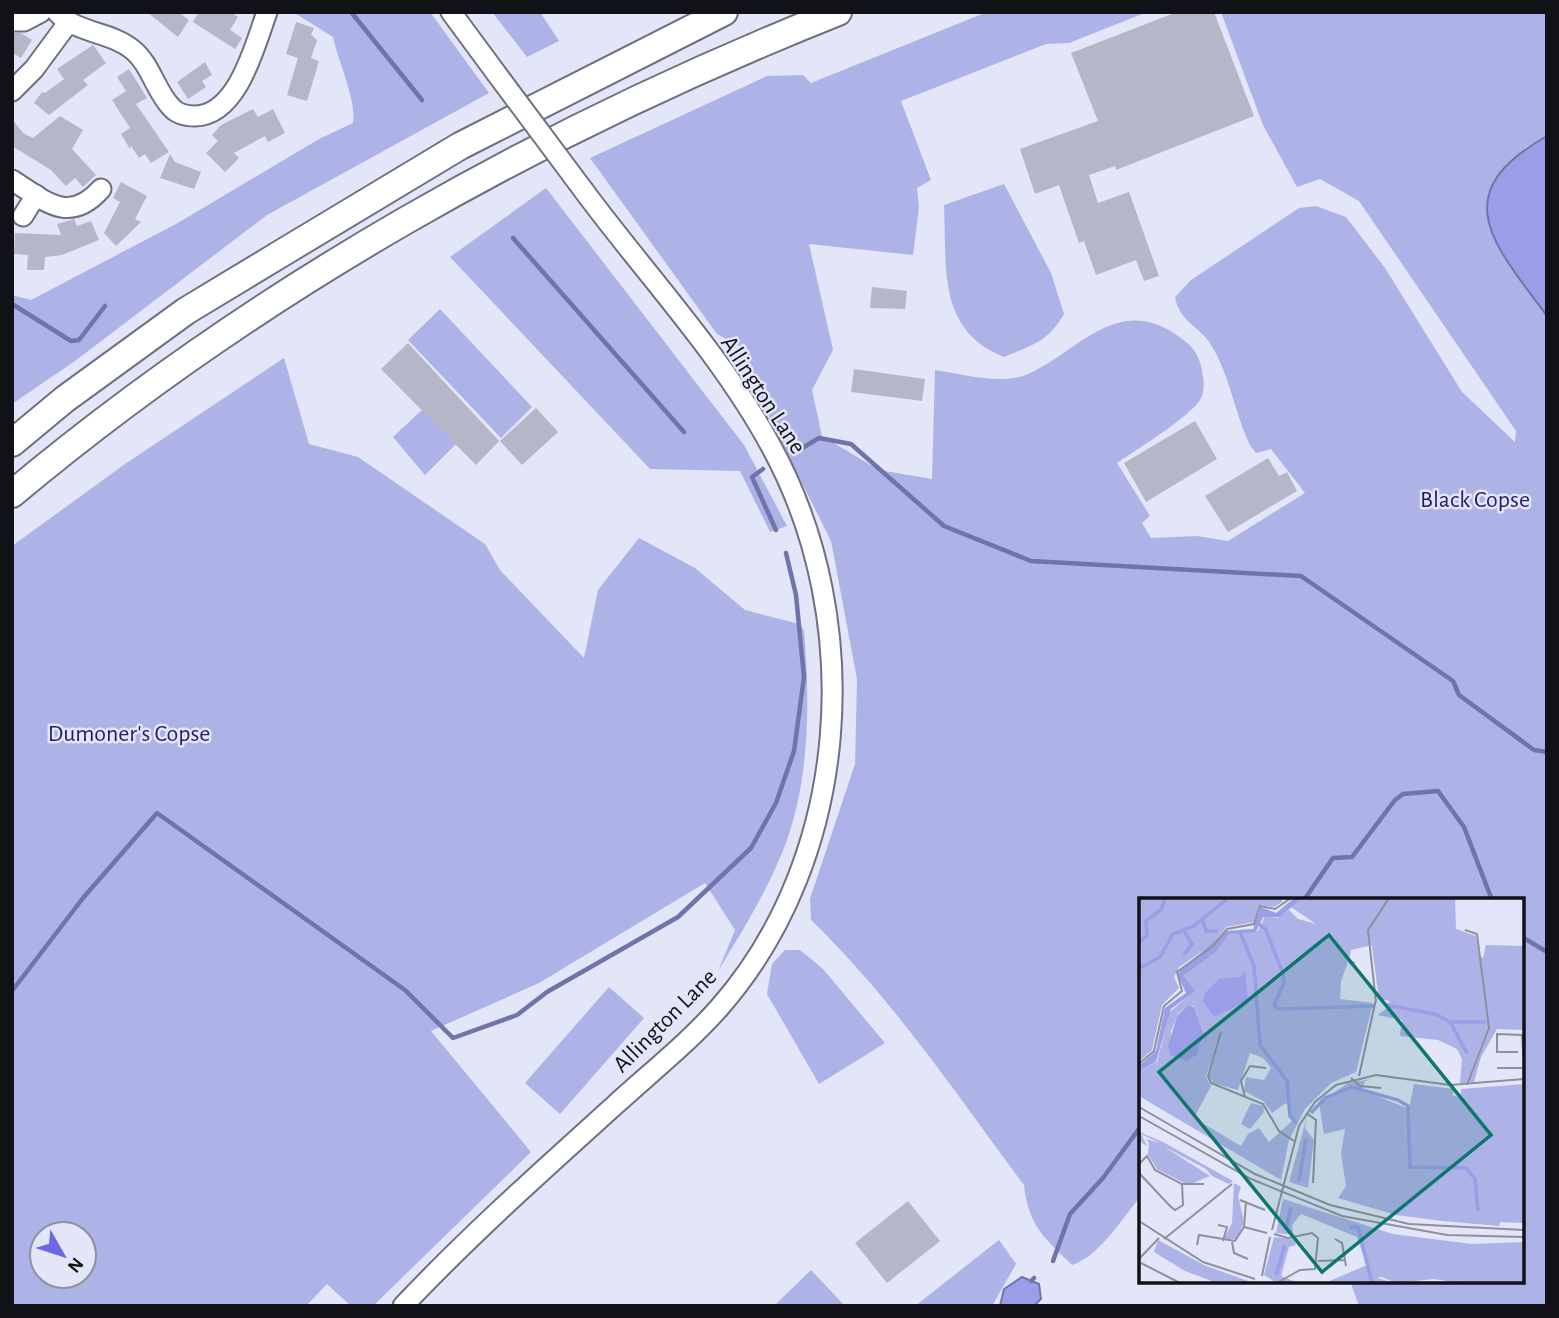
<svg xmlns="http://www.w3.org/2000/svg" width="1559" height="1318" font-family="'Alegreya Sans',sans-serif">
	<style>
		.green { fill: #adb2e7; fill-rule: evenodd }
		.water { fill: #999ee6; stroke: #7074a8; stroke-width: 2 }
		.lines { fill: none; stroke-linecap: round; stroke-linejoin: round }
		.stream { stroke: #7074a8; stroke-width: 4.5 }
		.building { fill: #b5b7c9 }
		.minor-casing { stroke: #6e7081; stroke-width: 23 }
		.highway-casing { stroke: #6e7081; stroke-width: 30 }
		.minor { stroke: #fff; stroke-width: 19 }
		.highway { stroke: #fff; stroke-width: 26 }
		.minor-bridge-casing { stroke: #6e7081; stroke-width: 23; stroke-linecap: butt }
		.minor-bridge { stroke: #fff; stroke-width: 19 }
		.labels { text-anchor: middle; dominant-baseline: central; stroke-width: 5; stroke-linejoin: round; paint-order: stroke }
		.street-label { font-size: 24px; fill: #111118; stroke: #e3e5f8 }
		.park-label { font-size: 24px; fill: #261c6e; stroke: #e3e5f8 }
		.inset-river { fill: none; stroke: #999ee6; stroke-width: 3.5 }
		.inset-road { fill: none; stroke: #8f909e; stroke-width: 2 }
		.view { fill: #0f766e; fill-opacity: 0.15; stroke: #0f766e; stroke-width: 3.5 }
		.inset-edge { fill: none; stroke: #111118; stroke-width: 3.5 }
	</style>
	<rect width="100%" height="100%" fill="#e3e5f8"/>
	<g class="green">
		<path d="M293,12h137l59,81 -222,122 -192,146 -63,43v-109l19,5 145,-76 143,-85 34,-16c4,-22 -15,-62 -20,-86z"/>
		<path d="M492,12h48l19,29 -32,16z"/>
		<path d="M987,12h160l-78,31 -23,1 -145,57 30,79 -14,8 2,19 -6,48 -104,-11 24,106 -21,40 10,46 57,34 53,9 3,-109c27,4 64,15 91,5 50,-21 89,-81 149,-41 14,9 22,16 26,32 2,11 5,21 0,32 -8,17 -65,52 -84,65l33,53 -8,7 9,15 46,-2 31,5 77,-48 -34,-44 -15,4 -6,-8c-16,-33 -21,-76 -43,-106 -13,-15 -28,-20 -32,-42l16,-17 108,-72 17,-2 30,11 39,51 77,124 53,50 1,-11 -157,-230 -39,-22 -23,8 -34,-62 -42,-113h326v124l-22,12 -28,98 50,70v990h-188l-9,-25h172v-381h-381v296c-19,22 -41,60 -69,69 -28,-27 -44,-40 -48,-80 -68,-91 -131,-186 -213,-265l-1,-21 45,-135 2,-85 -26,-138 -79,-158 -9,-35 -26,-14 -127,-176 177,-82 36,-1 8,8z"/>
		<path d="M1004,184l47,89 13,41c-16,28 -32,31 -60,43 -68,-27 -57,-91 -60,-152z"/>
		<path d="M546,188l198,257 43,81 -17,6 -30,-61 -90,-2 -200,-212z"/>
		<path d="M440,309l92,98 -31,31 -93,-98z"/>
		<path d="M284,358l25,86 49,13 127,87 15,26 84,88 14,-68 41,-52 56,30 50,42 54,14 5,6c6,70 6,146 -18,213 -17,45 -43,87 -68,128l17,-41 -30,-47 -166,100 -108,48 100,121 -158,154h-22l-24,-22 -21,22h-294v-760l113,-82zM42,1234h42v42h-42z"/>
		<path d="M423,409l33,35 -31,31 -32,-38z"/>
		<path d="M785,950h15l23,19 62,74 -66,41 -52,-90 5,-30z"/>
		<path d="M609,987l35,31 -84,96 -35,-31z"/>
		<path d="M999,1240l17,24 -24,42h-77z"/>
		<path d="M811,1270l34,36h-71z"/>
	</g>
	<g class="water">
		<path d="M1547,136v180c-53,-72 -103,-122 0,-180z"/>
		<path d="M1022,1277l17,7 2,15 -7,7h-34l4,-17z"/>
	</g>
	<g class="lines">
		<g class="stream">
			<path d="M351,12l71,88"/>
			<path d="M513,238l171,194"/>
			<path d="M12,304l59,37 8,-1 26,-34"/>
			<path d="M799,450l20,-12 32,6 93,82 87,35 270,15 152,105 6,14 75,55 13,2"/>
			<path d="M763,469l-11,8 24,53"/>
			<path d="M1304,900l29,-42 19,-1 43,-57 8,-6 35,-3 26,36 28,73"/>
			<path d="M1522,937l25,15"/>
			<path d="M12,991l71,-93 74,-85 248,177 48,48 64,-23 30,-23 131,-75 73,-69 25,-45 18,-52 10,-74 -8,-82 -10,-42"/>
			<path d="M1053,1261l17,-47 33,-36 38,-52"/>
			<path d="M1031,1281l3,-3"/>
		</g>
	</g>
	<g class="building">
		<path d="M147,12h31l11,8 -11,17z"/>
		<path d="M199,12h32l7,5 -8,13 12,8 -7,11 -42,-27z"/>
		<path d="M1177,12h37l40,104 -138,54 -1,-4 -26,9 9,28 31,-11 30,84 -15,5 -8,-21 -40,15 -12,-34 -5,2 -20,-58 -24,9 -15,-45 78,-28 -27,-68z"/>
		<path d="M296,22l18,6 -3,7 6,5 -6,18 8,3 -12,40 -20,-6 11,-37 -12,-4z"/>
		<path d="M12,33h9l11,7 -11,18 -9,-5z"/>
		<path d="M93,45l13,18 -23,17 5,5 -39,30 -15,-12 8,-11 3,1 19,-14 -7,-10z"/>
		<path d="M205,62l7,13 -10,6 4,6 -18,12 -11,-17z"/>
		<path d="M129,69l18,29 -11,6 33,48 -18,11 -6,-9 -6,4 -8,-12 -1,3 -9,-15 9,-6 -18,-28 14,-9 -9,-14z"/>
		<path d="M253,109l5,8 15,-8 12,24 -17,9 -3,-6 -31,17 5,5 -14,14 -19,-19 12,-12 -6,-6 9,-10z"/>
		<path d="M60,116l23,14 -11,19 24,26 -13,12 -8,-9 -9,8 -15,-16 -39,-24v-27l11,14 10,5z"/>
		<path d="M170,154l5,8 26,10 -7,17 -34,-11z"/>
		<path d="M121,182l26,14 -12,23 6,3 -25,24 -12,-13 16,-31 -7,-4z"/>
		<path d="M74,219l3,7 14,-5 8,19 -37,15 -17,2 -1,13h-17l1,-15 -14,-1 1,-21 46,2 -4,-11z"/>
		<path d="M872,287l35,4 -2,18 -35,-1z"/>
		<path d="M408,343l91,98 -23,24 -95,-96z"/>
		<path d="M854,369l71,10 -3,22 -71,-9z"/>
		<path d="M536,408l22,24 -36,33 -22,-24z"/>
		<path d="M1195,421l22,38 -71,43 -22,-39z"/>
		<path d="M1268,458l11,18 8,-4 10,19 -69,41 -23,-36z"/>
		<path d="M908,1201l32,40 -53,42 -32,-40z"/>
	</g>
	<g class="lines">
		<defs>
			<g id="minor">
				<path d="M57,12c20,22 53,19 76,38 18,15 22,40 38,57 6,7 16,9 24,9 43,-1 60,-71 72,-104"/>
				<path d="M451,12l45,61"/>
				<path d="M12,21h12l17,-9"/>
				<path d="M12,91l22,-22 34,-46"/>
				<path d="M12,180c33,21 57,45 89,9"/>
				<path d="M23,216l13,-21"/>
				<path d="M403,1306c67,-71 139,-135 212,-201 35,-32 72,-61 104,-97 132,-150 147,-387 53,-560 -50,-93 -125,-172 -188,-257"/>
			</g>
			<g id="highway">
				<path d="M12,443l53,-44 121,-88 96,-58 178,-107 264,-134"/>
				<path d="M12,494c245,-205 530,-364 826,-482"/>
			</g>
		</defs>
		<use href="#minor" class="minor-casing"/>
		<use href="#highway" class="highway-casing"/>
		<use href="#minor" class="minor"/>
		<use href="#highway" class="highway"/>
		<defs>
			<path id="minor-bridge" d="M496,73l88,118"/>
		</defs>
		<use href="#minor-bridge" class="minor-bridge-casing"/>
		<use href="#minor-bridge" class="minor-bridge"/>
	</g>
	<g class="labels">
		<g class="street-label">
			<text transform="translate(763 395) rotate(57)">Allington Lane</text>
			<text transform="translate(665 1021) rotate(-45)">Allington Lane</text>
		</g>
		<g class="park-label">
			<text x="1475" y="500">Black Copse</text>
			<text x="129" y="734">Dumoner's Copse</text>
		</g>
	</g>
	<g transform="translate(1139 898)">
		<rect width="385" height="385" fill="#e3e5f8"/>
		<path d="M0,0h143v4l-8,5 -14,-2 -6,17 -28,5 -11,16 -36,24 -5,10 5,11 -17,17 -10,45 -13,12zM163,0h153l1,31 20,7 3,19 4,3 3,-13 38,1v84l-27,-1 -16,28 -7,25 -14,1 2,-24 -5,-10 -19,-9 -38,-4 2,-16 -25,-5 11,-7 1,-7 -10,-2 -10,-75 3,21 -21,5 -2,10 7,2 -5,4 -3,-4 -7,19 -1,18 33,4 -17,69 -25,11 -26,26 -16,31 -8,40 -142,-84v-25l18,-9 13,-50 24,-21 -10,-17 32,-22 12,-18 30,-3 7,-15 13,2 11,-8 9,9 18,5 -25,-17zM49,107l6,1 9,26 -5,22 -11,8 -17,-7 1,-24 7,-17zM82,134l-12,44 4,7 25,7 12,-37 13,5 8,10 -7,12 -18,-3 -2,14 19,10 9,12 14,-10 5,7 1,11 -23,21 -10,-14 -11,6 -7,12 -47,-28 17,-32 -5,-10zM233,181l-7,2 -3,9 47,19 5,-25 39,5v7l8,1v-8l63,-5v139l-24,-1 -1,4 -57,-5 -46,-6 -58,-17 8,-12 -5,-33 4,-24 -21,5 -5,-31 29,-20zM112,205l12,3 1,6 -14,17 -9,-5zM168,218l-2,12 9,12 -6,48 -19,-6zM0,234l24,10 70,39 -4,3 -17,-8 -6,-7 -43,-23 47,30 -22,9 -31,-16 -9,-14 1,-12 -3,-4 14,4 -19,-9 6,12 -8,-5zM95,285l7,4 -3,9 6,26 -7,17h-13l8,-16zM144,301l110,35 79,10 52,-2v41h-63l2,-6 -3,6 -26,-4 -38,4 -14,-6 -5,1 17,5h-69l42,-18 -10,-28 -56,-23 -9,11 1,10 -17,-2zM135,339l20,2 2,6 -7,2 -8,29 17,7 -23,-1 -11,-7zM19,342l48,26 45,16 -34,1 -32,-12 -31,-19z" fill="#adb2e7" fill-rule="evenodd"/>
		<path d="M163,0l-22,19h-17l-7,15 -27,2 -13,18 -32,23 11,16 -24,18 -15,53 -17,9v-5l17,-15 9,-43 21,-15 -9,-19 49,-43 27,-2 8,-22 15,6 17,-14zM106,73l3,30 -6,7 -3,-3 -25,12 -11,-16 3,-9 13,-13 21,-2zM49,107l6,2 9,25 -5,22 -11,8 -17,-7 -2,-9 9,-30z" fill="#999ee6"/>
		<path class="inset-river" d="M63,19l4,14h12M120,26l7,6 17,44 1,9 -10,22 4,4 96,-3M45,33l8,13 -8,11M101,34l14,34 6,79 27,36 3,35 6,7M0,44l8,-7 -1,-14 15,-11 4,-12M0,70l21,-11 13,-23 21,-8 33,-27M247,107l49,9 15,8 17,31M312,124h35M172,215l14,-15 27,-11 46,13 10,6 2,61 56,1 9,11 3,32M160,283l7,-42M211,329h8l14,56M147,331l5,-22M137,377l9,-30"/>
		<path class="inset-road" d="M326,32l12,4 12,94 -22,57M237,104l-8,-72 21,-32M82,134l-13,44 3,7 52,21 16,27 15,10M379,154h-21v-18l25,1 2,30M0,166l15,-13 10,-45 18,-15 -5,-19 37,-27 13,-16 27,-5 6,-18 15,3 16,-11M358,170h27M220,178l17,-77M212,180l9,8 21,2M106,199l-4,-16 9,-15 16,2M0,209l116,67 75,31 79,19 115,6M167,215l10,7 -3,63M0,218l112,63 91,37 105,19 77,2M0,266l8,-8 8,14 27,14 1,21 -8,5 -5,-4 -31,-33M43,286h22M101,302l25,10M107,304l-2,25 23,6M0,323l64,41 52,17M79,327l9,2 -4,14M133,332l27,-104 16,-24 21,-17 40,-10 74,10 74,-6M135,336l14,4 24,-5 6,5 -3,31 -15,1 -23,13M25,341l68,-55M196,341l7,4 3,17M93,344l2,11 14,6M58,347l2,-10 36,6 9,-14M0,361l20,-21M179,363l27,-1 1,6M2,365l39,20M123,378l8,-39"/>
		<path class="view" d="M190,37l162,200 -169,137 -163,-200z"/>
		<rect width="385" height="385" class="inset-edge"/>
	</g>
	<rect width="1559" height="1318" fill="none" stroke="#111118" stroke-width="28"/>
	<g transform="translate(63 1255) rotate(129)"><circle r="33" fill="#e3e5f8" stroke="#8f909e" stroke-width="2"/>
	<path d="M0-5L12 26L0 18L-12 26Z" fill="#6b68e2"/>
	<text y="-10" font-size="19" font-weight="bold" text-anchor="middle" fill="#111118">N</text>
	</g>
</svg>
